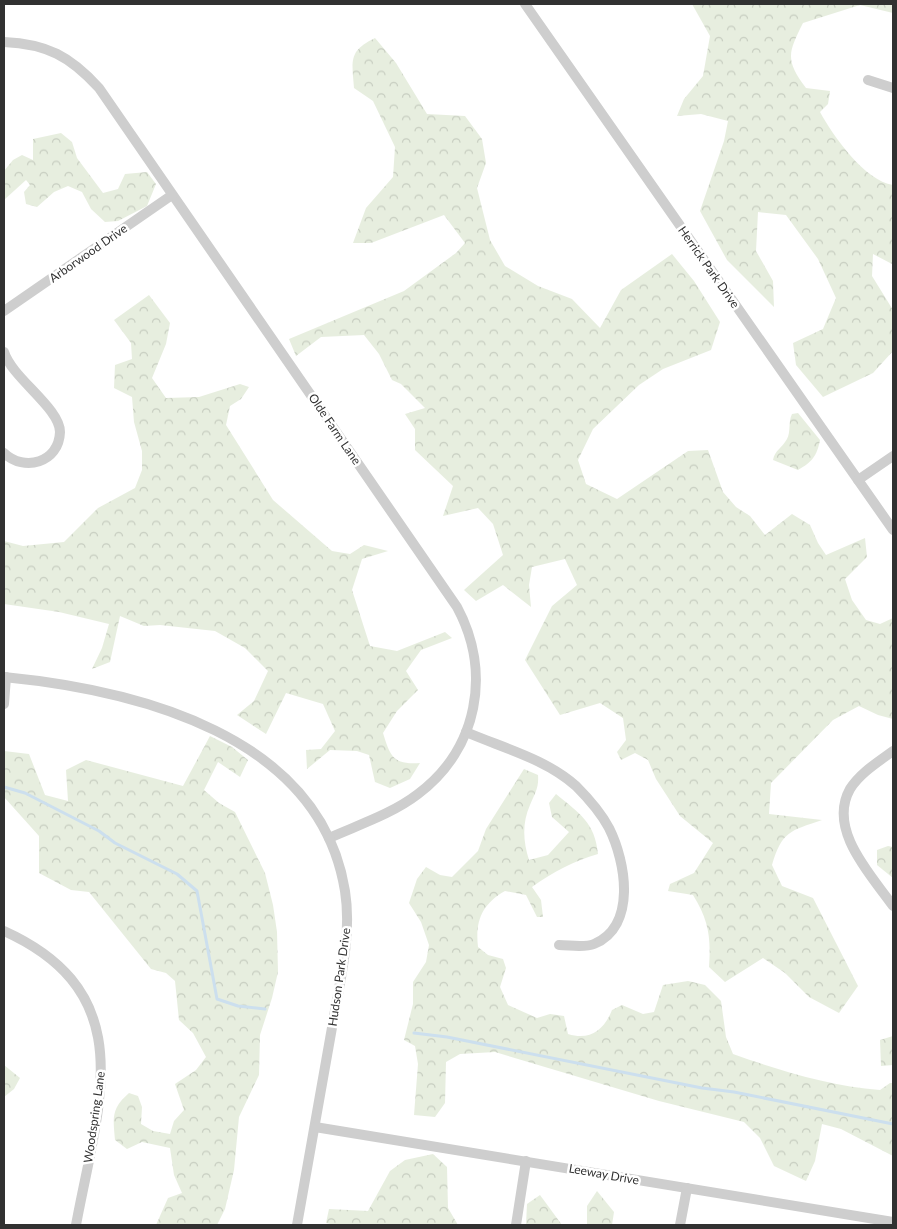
<svg xmlns="http://www.w3.org/2000/svg" width="897" height="1229" font-family="Lato,sans-serif">
	<style>
		.forest { fill: url(#forest-crowns) }
		.lines { fill: none; stroke-linecap: round; stroke-linejoin: round }
		.stream { stroke: #ccdfee; stroke-width: 3 }
		.street { stroke: #cecece; stroke-width: 10 }
		.labels { text-anchor: middle; dominant-baseline: central; stroke-width: 5; stroke-linejoin: round; paint-order: stroke }
		.street-label { font-size: 12px; fill: #313131; stroke: #fff }
	</style>
	<defs>
		<pattern id="forest-crowns" width="20" height="18" patternUnits="userSpaceOnUse" patternTransform="scale(1.25)"><rect width="20" height="18" fill="#e7eedf"/><path d="M2 6a3 3 0 1 1 6 0M12 15a3 3 0 1 1 6 0" fill="none" stroke="#c7cdc0"/></pattern>
	</defs>
	<rect width="100%" height="100%" fill="#fff"/>
	<g class="forest">
		<path d="M692,4h201v9l-33,-8 -57,18c-15,30 -18,37 3,65l24,3 -2,13 -8,8c13,24 45,69 73,73v102l-1,-23 -19,-10 -1,22 21,34v41l-20,22 -50,24 -27,-32 -3,-22 30,-14 13,-31 -18,-39 -32,-44 -28,-3 -2,39 17,30 1,26 -47,-47 -27,-49 24,-70 4,-20 -27,-7 -24,2 7,-17 19,-23 7,-40z"/>
		<path d="M375,38l21,25 31,51 38,2 17,23 4,24 -9,25 13,52 15,26 33,20 34,13 28,29 21,-38 51,-36 22,27 26,41 -9,28 -48,19 -24,16 -46,44 -15,31 8,24 31,15 71,-48 20,-1 15,42 13,15 14,9 15,19 27,-21 18,11 8,18 8,12 39,-17 2,19 -22,22 7,21 14,20 14,4 13,-6v101l-15,-4 -19,-9 -26,14 -62,63 -2,31 53,6c-32,11 -40,11 -50,45l10,21 31,12 45,88 -19,27 -30,-16 -24,-24 -22,-15 -38,24 -16,-15c2,-30 0,-46 -16,-72l-25,-4 2,-7 24,-11 19,-30 -33,-27 -24,-37 -8,-19 -13,-7 -14,7 -4,-8 9,-12 -3,-22 -23,-15 -40,12 -35,-55 27,-54 25,-21 -12,-26 -33,8 -3,18 2,22 -28,-22 -27,16 -12,-11 39,-35 -10,-31 -15,-16 -35,8 10,-30 -38,-36v-21l-10,-15 20,-6 -24,-24 -9,-4 -13,-26 -15,-19 -43,2 -25,19 -7,-17 115,-48 52,-38 9,-10 -21,-28 -73,28h-18l13,-35 27,-31 2,-30 -22,-46 -19,-13c-2,-27 -6,-37 21,-50z"/>
		<path d="M61,133l11,9 5,16 26,35 15,-4 7,-15 22,-2 9,12 -9,22 -29,15 -13,1 -14,-13 -9,-17 -14,-6 -14,6 -17,15 -11,-3 -2,-12 6,-7 -4,-5 -22,20v-29l9,-11 9,-5 11,5v-21z"/>
		<path d="M149,295l21,28 -4,21 -14,34 14,20 33,-1 41,-13 9,3 -8,12 -11,7 -4,19 47,75 59,51 18,3 14,-9 24,6 -26,8 -10,31 18,56 27,5 48,-19 7,6 -31,12 -15,21 12,19 -21,21 -14,22c7,23 10,32 37,30l-10,16 -20,9 -15,-6 -6,-27 -12,-4 -27,-1 -23,19 -1,-19 15,-1 14,-18 -12,-27 -37,-11 -20,41 -29,-19 17,-14 14,-30 -23,-23 -30,-17 -55,-6 -16,1 -24,-10 -10,46 -18,7 10,-21 7,-24 -50,-12 -55,-8v-63l19,5 41,-4 34,-34 37,-20 7,-18v-19l-8,-29 -2,-25 -18,-9 1,-23 17,-6 -1,-16 -17,-23z"/>
		<path d="M798,413l22,27c-3,16 -8,22 -22,30l-25,-10c2,-10 9,-12 14,-21 4,-7 1,-17 5,-25z"/>
		<path d="M210,736l22,11 16,13 -8,17 -22,-15 -14,28 15,13 16,9 30,61 8,32 4,27 1,40 -6,26 -12,37 -1,40 -20,42 -5,53 -9,39 -8,16h-61l12,-27 14,-5 -8,-18 -4,-27 -28,-6 -15,7 -12,-9c-2,-23 -4,-31 14,-47l9,3 4,11 -1,17 12,7 17,3 4,-13 10,-11 -9,-26 21,-14 10,-13 -13,-24 -14,-13 -4,-39 -9,-8 -15,-4 -62,-77 -18,-2 -32,-17v-37l-35,-39v-46l25,3 16,41 23,6 -2,-31 20,-10 97,26z"/>
		<path d="M524,769l14,6c1,13 -3,18 -8,30 -8,18 -7,36 -1,55l19,-5 21,-23 -17,-15 -3,-14 7,-9c23,19 39,28 42,60 -24,7 -45,18 -66,33l9,13 2,17h-6l-11,-22 -21,-4c-23,13 -30,30 -27,56l10,8 15,4 3,9 -6,19 8,18 29,13 13,-4 14,2 4,18c22,7 36,-4 44,-24l10,-5 21,9 11,-2 9,-27 25,-4 17,4 16,16 5,36 7,17c48,17 97,32 147,36l10,-7h3v73l-52,-27 -19,-5 -7,37 -9,20 -32,-15 -14,-28 -16,-16 -85,-21 -164,-49 -35,2 -14,8 -1,41 -10,14 -21,-2 4,-51 -3,-18 -11,-6 9,-36v-22l13,-20 3,-17 -8,-23 -12,-19 8,-24 9,-12 14,8 12,2 26,-26 8,-22z"/>
		<path d="M888,846l5,1v31l-16,-13v-15z"/>
		<path d="M893,1036v29l-12,1 -1,-26z"/>
		<path d="M4,1065l16,13 -6,11 -10,8z"/>
		<path d="M433,1154l14,13 1,41 10,17h-123l-9,-2 3,-14 39,2 22,-40 15,-11z"/>
		<path d="M597,1191l17,21 -2,13h-25v-19z"/>
		<path d="M540,1195l22,30h-36l1,-21z"/>
	</g>
	<g class="lines">
		<g class="stream">
			<path d="M4,787l21,6 74,38 16,12 62,31 20,17 20,108 21,7 27,3"/>
			<path d="M414,1033l33,4 255,51 32,4 159,32"/>
		</g>
		<g class="street">
			<path d="M525,4l368,526"/>
			<path d="M4,42c43,2 66,14 95,46l358,519c35,65 21,142 -39,187 -26,20 -60,31 -89,44"/>
			<path d="M868,80l25,8"/>
			<path d="M4,311l168,-116"/>
			<path d="M4,352c8,26 56,56 56,80 -1,31 -36,40 -56,21"/>
			<path d="M858,480l35,-24"/>
			<path d="M4,677c133,13 316,58 341,214 7,44 -5,89 -12,131 -12,68 -24,136 -36,203"/>
			<path d="M4,704l2,-27"/>
			<path d="M466,732c37,16 80,27 110,54 12,12 25,27 33,42 17,34 28,98 -15,116 -10,4 -24,1 -35,1"/>
			<path d="M893,751c-15,11 -33,22 -43,38 -23,41 22,87 43,117"/>
			<path d="M4,931c139,63 94,174 72,294"/>
			<path d="M315,1127l578,95"/>
			<path d="M516,1225l10,-64"/>
			<path d="M680,1225l7,-37"/>
		</g>
	</g>
	<g class="labels">
		<g class="street-label">
			<text transform="translate(88 253) rotate(-35)">Arborwood Drive</text>
			<text transform="translate(709 267) rotate(55)">Herrick Park Drive</text>
			<text transform="translate(335 429) rotate(56)">Olde Farm Lane</text>
			<text transform="translate(339 977) rotate(-82)">Hudson Park Drive</text>
			<text transform="translate(94 1117) rotate(-82)">Woodspring Lane</text>
			<text transform="translate(604 1174) rotate(10)">Leeway Drive</text>
		</g>
	</g>
	<rect width="897" height="1229" fill="none" stroke="#313131" stroke-width="10"/>
</svg>
